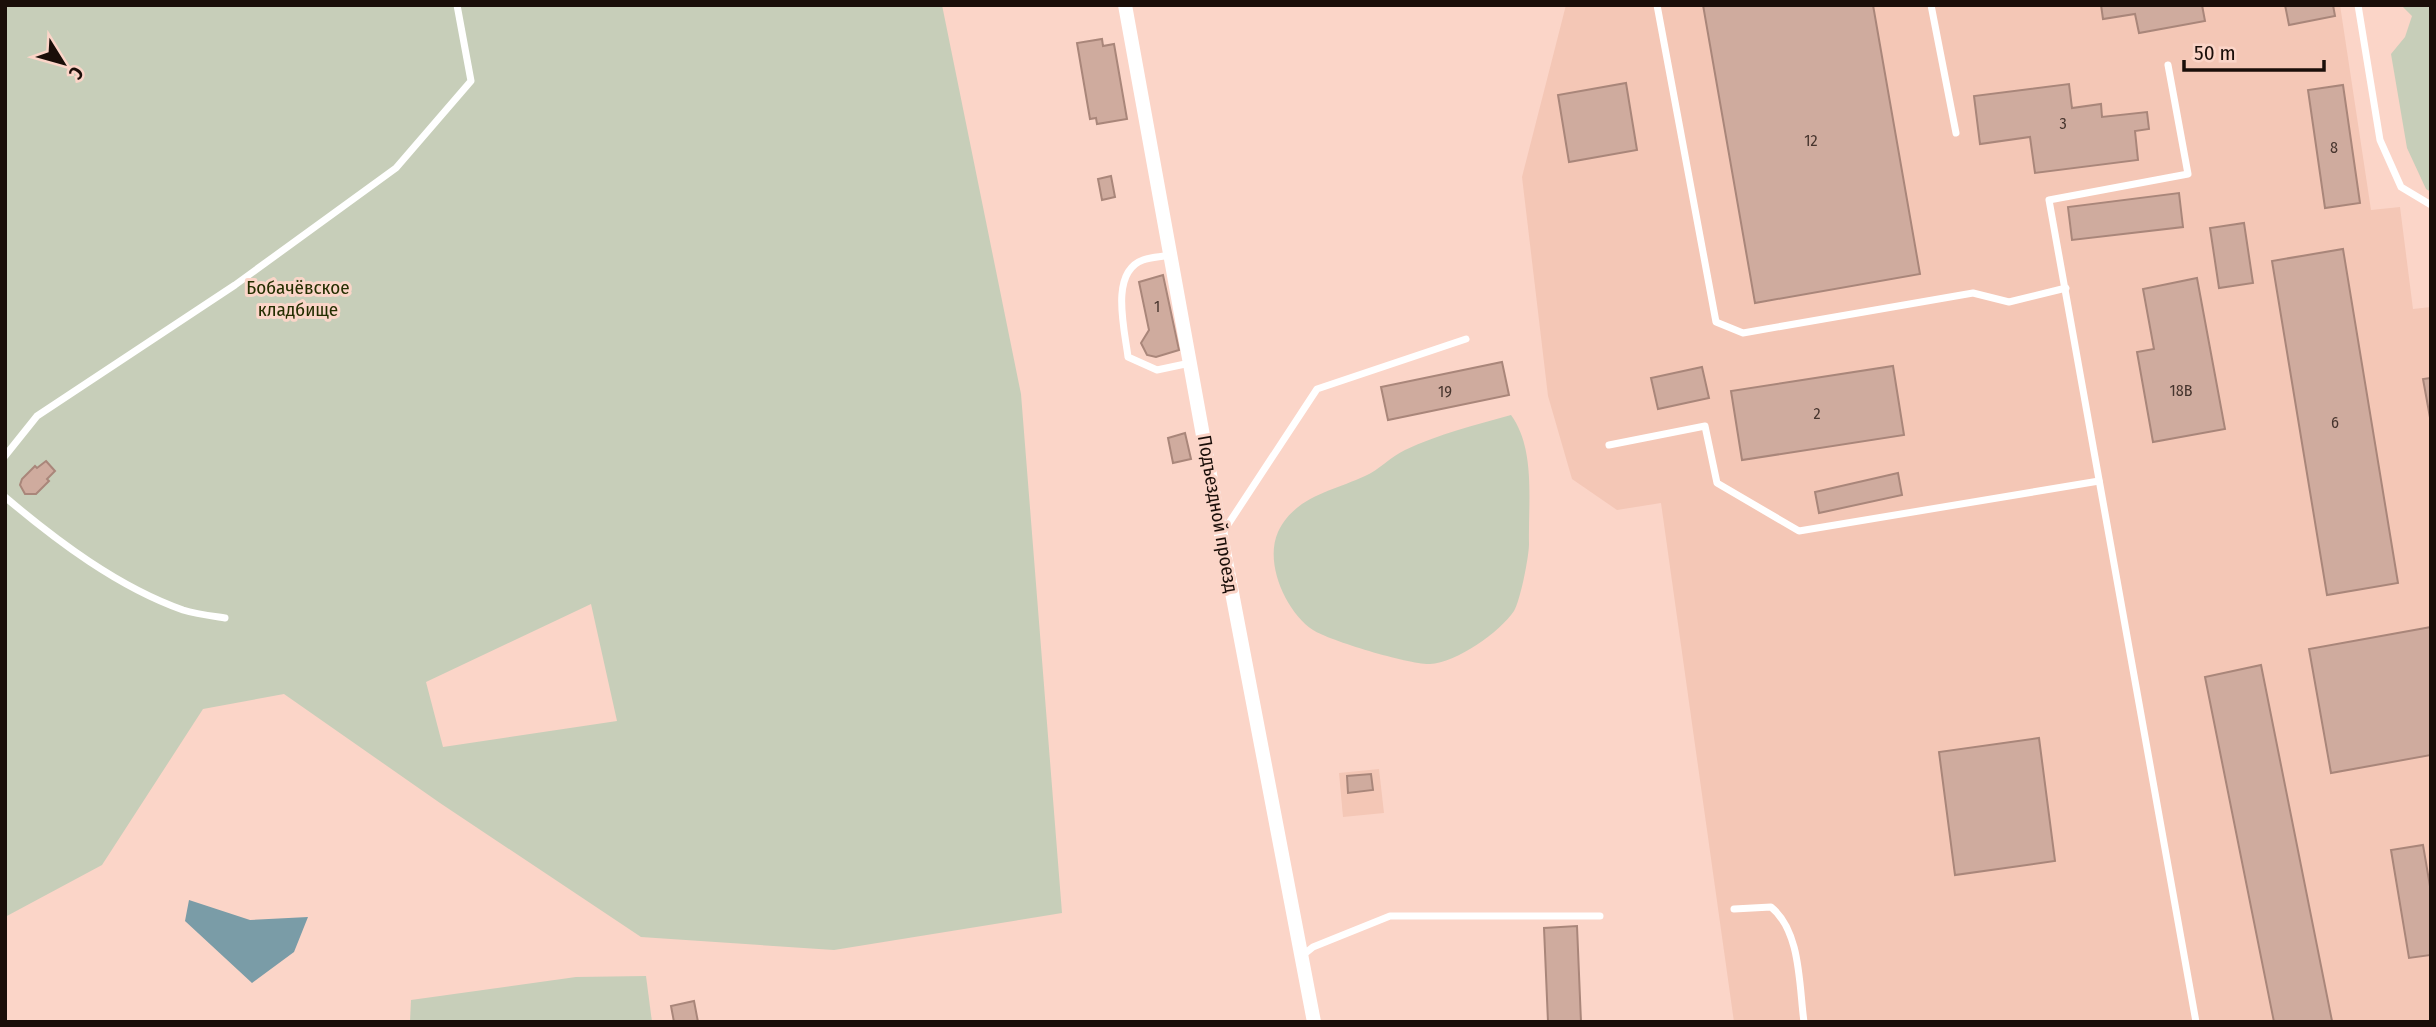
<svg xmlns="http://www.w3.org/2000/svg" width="2436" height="1027" font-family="'Fira Sans Condensed',sans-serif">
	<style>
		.built { fill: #f4c7b6 }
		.green { fill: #c7ceb9; fill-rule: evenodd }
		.water { fill: #7a9ca7 }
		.building { fill: #cfab9e; stroke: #a9867a; stroke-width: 2 }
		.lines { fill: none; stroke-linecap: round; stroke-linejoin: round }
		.lane { stroke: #fff; stroke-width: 7 }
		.street { stroke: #fff; stroke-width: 14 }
		.labels { text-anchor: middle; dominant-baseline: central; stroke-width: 6; stroke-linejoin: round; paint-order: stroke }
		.number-label { font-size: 16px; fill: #47352e }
		.park-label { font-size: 19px; fill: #242e00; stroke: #fbd5c8 }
		.street-label { font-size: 19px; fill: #1a0e09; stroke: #fbd5c8 }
	</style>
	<rect width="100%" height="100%" fill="#fbd5c8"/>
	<g class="built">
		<path d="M1566,5h774l31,205 29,-3 13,102 18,-2v715h-697l-73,-519 -44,7 -45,-31 -24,-83 -26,-219z"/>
		<path d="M1379,769l5,44 -41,4 -4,-44z"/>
	</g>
	<g class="green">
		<path d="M5,5h937l79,389 41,519 -228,37 -193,-13 -201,-134 -156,-109 -81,15 -101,156 -97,52zM591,604l26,117 -174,26 -17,-65z"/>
		<path d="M2401,5h30v187l-5,-3 -19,-41 -16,-94 14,-17 7,-21z"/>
		<path d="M1511,415c25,34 17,88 18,129 0,13 -9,57 -15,67 -14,21 -58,52 -84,53 -19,1 -100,-23 -117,-34 -27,-18 -49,-67 -35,-98 17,-36 55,-41 87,-56 14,-6 25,-19 40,-26 34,-16 70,-25 106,-35z"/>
		<path d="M646,976l6,46h-242l1,-22 165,-23z"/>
	</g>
	<path class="water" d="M189,900l61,20 58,-3 -14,35 -42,31 -67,-62z"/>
	<g class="building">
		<path d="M1703,5h170l47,269 -165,29z"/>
		<path d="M2101,5h101l3,16 -66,12 -4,-19 -32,5z"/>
		<path d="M2285,5h48l2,11 -46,9z"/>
		<path d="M1102,39l1,7 11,-2 13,75 -30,5 -1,-6 -6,1 -13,-76z"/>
		<path d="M1626,83l11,67 -68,12 -11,-67z"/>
		<path d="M2069,84l3,24 29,-4 1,13 45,-5 2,17 -14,2 3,29 -103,13 -5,-36 -50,7 -6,-48z"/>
		<path d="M2343,85l17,118 -35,5 -17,-118z"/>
		<path d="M1111,176l4,21 -13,3 -4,-21z"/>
		<path d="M2179,193l4,34 -111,13 -4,-33z"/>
		<path d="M2244,223l9,60 -34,5 -9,-60z"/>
		<path d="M2343,249l55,334 -71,12 -55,-334z"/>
		<path d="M1163,275l16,75 -23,7 -9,-2 -6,-12 8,-13 -10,-48z"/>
		<path d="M2197,278l28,151 -72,13 -16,-90 17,-3 -11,-60z"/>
		<path d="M1502,362l7,33 -121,25 -7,-33z"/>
		<path d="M1893,366l11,69 -162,25 -11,-69z"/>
		<path d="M1702,367l7,31 -51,11 -7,-31z"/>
		<path d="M2431,378v45l-8,-44z"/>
		<path d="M1185,433l6,26 -18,4 -5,-25z"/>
		<path d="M46,461l9,10 -8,8 2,2 -13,13h-11l-5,-9 2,-6 13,-13 2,2z"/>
		<path d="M1898,473l4,22 -83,18 -4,-21z"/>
		<path d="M2431,627v128l-100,18 -22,-124z"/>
		<path d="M2261,665l71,356 -1,1h-57l-69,-345z"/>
		<path d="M2039,738l16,123 -100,14 -16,-123z"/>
		<path d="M1371,774l2,16 -25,3 -1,-17z"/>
		<path d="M2423,845l8,47v63l-22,3 -18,-108z"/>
		<path d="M1577,926l4,96h-33l-4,-94z"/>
		<path d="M694,1001l4,21h-24l-3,-16z"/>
	</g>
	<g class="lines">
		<g class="lane">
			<path d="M1657,5l59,317 27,11 230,-40 36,9 57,-14"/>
			<path d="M1931,5l25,128"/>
			<path d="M2358,5l22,135 21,47 30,18"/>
			<path d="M2168,65l20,109 -139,26 147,822"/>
			<path d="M1170,255c-9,2 -19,2 -27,5 -34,12 -18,71 -15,97l29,13 33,-7"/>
			<path d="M1609,445l96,-19 12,57 82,48 300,-50"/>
			<path d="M5,456l32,-40 198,-131 161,-117 75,-87 -14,-76"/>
			<path d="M5,497c52,44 113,90 178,113 13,4 29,6 42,8"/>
			<path d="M1223,532l94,-143 149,-50"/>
			<path d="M1734,909l37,-2c30,24 28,79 33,115"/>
			<path d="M1303,955l10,-8 77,-31h210"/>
		</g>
		<path class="street" d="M1125,5l96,530 93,487"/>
	</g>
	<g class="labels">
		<g class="number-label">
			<text x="2063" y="123">3</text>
			<text x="1811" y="140">12</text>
			<text x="2334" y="147">8</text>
			<text x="1157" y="306">1</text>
			<text x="2181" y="390">18В</text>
			<text x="1445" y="391">19</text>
			<text x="1817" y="413">2</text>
			<text x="2335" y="422">6</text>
		</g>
		<g class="park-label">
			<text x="298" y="287">Бобачёвское<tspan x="298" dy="22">кладбище</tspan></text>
		</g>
		<g class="street-label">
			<text transform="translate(1218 514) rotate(80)">Подъездной проезд</text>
		</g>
	</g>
	<rect width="2436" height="1027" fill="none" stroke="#1a0e09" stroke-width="14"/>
	<g transform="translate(63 63) rotate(127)" stroke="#fbd5c8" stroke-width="5" paint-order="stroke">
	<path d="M0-5L12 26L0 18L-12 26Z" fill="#1a0e09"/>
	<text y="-10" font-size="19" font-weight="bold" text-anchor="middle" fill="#1a0e09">С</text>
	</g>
	<path d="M2184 60v10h140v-10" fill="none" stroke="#1a0e09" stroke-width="3.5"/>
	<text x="2194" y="60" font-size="21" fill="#1a0e09" stroke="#fbd5c8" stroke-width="5" paint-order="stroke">50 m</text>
</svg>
